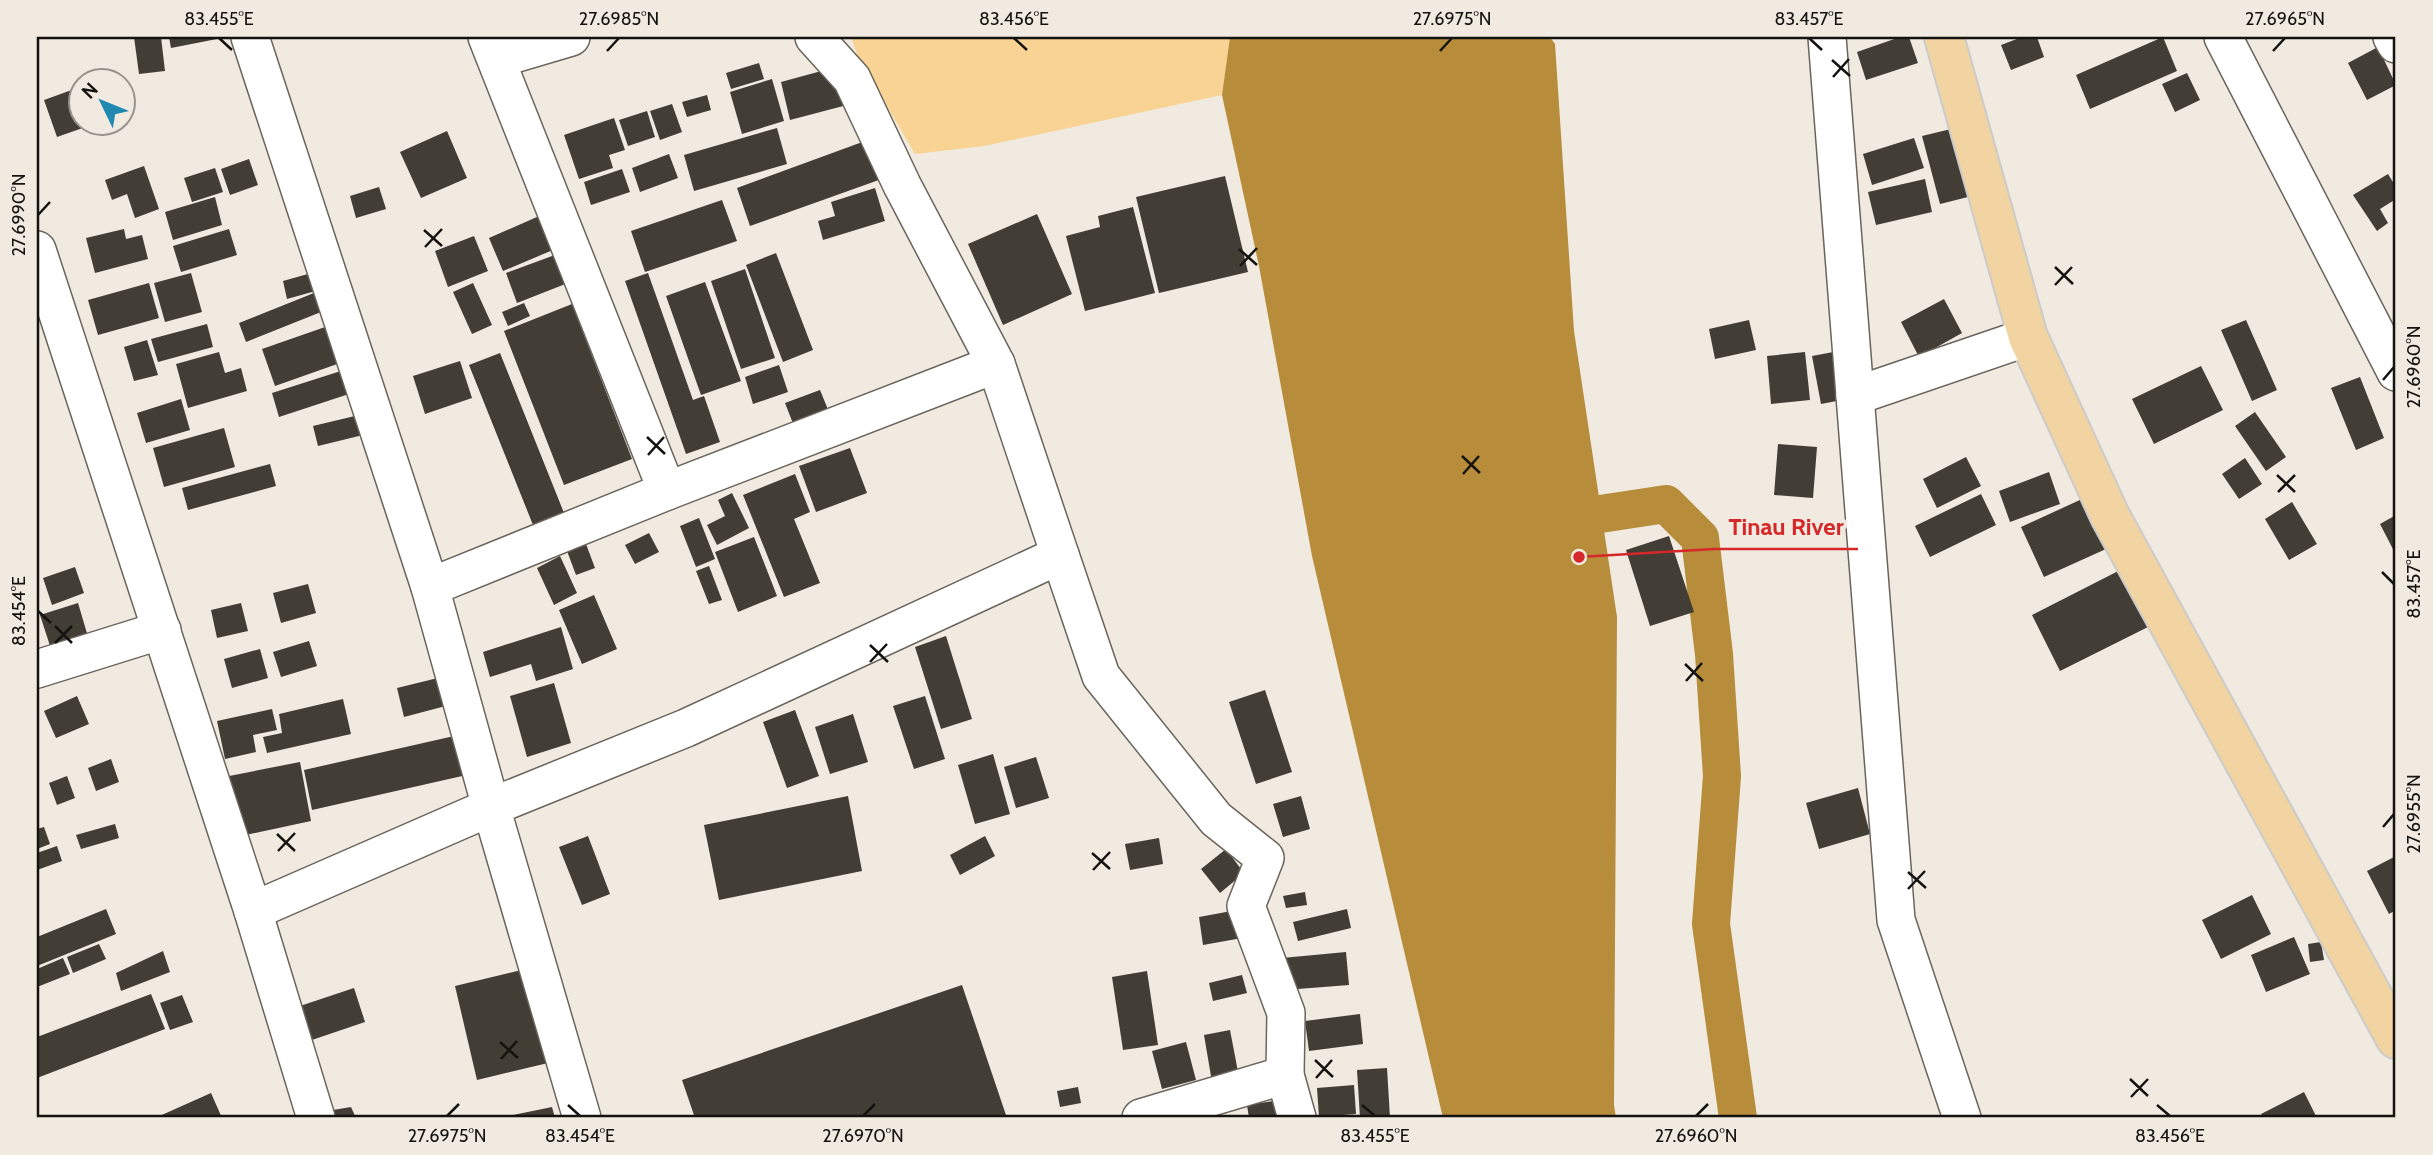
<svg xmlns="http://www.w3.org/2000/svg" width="2433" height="1155" font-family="Cabin,sans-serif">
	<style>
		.green { fill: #f8d393 }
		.water { fill: #b78c3b }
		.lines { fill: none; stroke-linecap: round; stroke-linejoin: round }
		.canal { stroke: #b78c3b; stroke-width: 38 }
		.building { fill: #423d35 }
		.minor-casing { stroke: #6a655c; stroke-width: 40 }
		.major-casing { stroke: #cccbca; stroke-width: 42 }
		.minor { stroke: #fff; stroke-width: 37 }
		.major { stroke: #f1d4a1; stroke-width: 38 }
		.ticks { fill: none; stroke: #151310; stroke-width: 2.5 }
		.leader { fill: none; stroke: #d62828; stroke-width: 2.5 }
		.callout-dot { fill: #d62828; stroke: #f0eae0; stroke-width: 2.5 }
		.callout-label { font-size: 24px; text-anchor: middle; font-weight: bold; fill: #d62828; stroke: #f0eae0; stroke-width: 7; stroke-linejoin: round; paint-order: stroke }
		.neatline { fill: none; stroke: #151310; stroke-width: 2.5 }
		.ticks-label { font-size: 18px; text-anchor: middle; fill: #151310 }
	</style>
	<rect width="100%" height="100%" fill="#f0eae0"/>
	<path class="green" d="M851,37h379l-8,58 -238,51 -69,8 -57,-97z"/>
	<path class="water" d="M1230,37h320l5,7 19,287 43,286 -3,488 2,13h-173l-131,-562 -53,-290 -37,-171z"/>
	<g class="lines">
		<path class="canal" d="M1587,516l79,-12 34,34 14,116 8,122 -11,148 27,194"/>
	</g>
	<g class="building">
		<path d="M134,37h27l4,34 -26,3z"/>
		<path d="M169,37h53v1l-51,10z"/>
		<path d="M1900,37h9l9,26 -52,17 -9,-28z"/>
		<path d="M2022,37h15l7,20 -33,13 -10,-25z"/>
		<path d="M2163,37l14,34 -87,38 -14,-34z"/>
		<path d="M2378,47l18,38 -29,15 -19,-37z"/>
		<path d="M759,63l5,16 -33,10 -5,-16z"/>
		<path d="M836,67l11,38 -57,15 -9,-38z"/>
		<path d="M2187,73l13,27 -25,12 -13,-28z"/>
		<path d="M772,79l12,42 -42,13 -12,-42z"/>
		<path d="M80,87v35l17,1 -40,14 -13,-37z"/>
		<path d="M707,95l4,15 -24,7 -5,-15z"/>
		<path d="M672,104l10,28 -22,8 -10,-29z"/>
		<path d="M647,111l8,26 -27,9 -9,-26z"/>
		<path d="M614,118l11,32 -16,5 4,13 -34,11 -15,-44z"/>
		<path d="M777,128l10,36 -93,27 -10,-36z"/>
		<path d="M1951,129l17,68 -28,7 -18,-68z"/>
		<path d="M447,131l20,47 -46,20 -21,-46z"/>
		<path d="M876,137l14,39 -140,50 -13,-38z"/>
		<path d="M1914,138l10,30 -52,17 -9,-31z"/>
		<path d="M669,154l9,24 -38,14 -8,-24z"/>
		<path d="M249,159l9,26 -28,10 -9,-26z"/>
		<path d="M144,166l15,43 -24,9 -8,-24 -15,6 -7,-20z"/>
		<path d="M215,168l8,24 -31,10 -8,-24z"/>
		<path d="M622,169l8,23 -39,13 -7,-23z"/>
		<path d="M2388,174l8,13v12l-16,10 8,14 -11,8 -24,-36z"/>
		<path d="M1225,176l23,96 -89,21 -23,-96z"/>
		<path d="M1925,179l7,33 -56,13 -8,-33z"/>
		<path d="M379,187l7,22 -30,9 -6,-22z"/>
		<path d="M875,188l10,33 -62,19 -5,-19 17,-5 -4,-14z"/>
		<path d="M215,197l7,28 -49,15 -8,-28z"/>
		<path d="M722,200l15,41 -92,31 -14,-41z"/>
		<path d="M1133,207l22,86 -70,18 -19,-75 34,-9 -2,-11z"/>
		<path d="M546,213l14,34 -57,24 -14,-33z"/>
		<path d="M1037,214l35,80 -69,31 -35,-81z"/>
		<path d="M124,229l2,10 16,-4 6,24 -53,14 -9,-35z"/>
		<path d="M229,229l8,26 -56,17 -8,-26z"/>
		<path d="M474,236l14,35 -40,16 -13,-36z"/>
		<path d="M563,252l10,29 -56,22 -11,-30z"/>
		<path d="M776,253l37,97 -30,12 -37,-97z"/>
		<path d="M745,269l30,89 -34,11 -30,-88z"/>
		<path d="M315,272l4,18 -32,9 -4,-18z"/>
		<path d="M191,273l11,39 -37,10 -11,-39z"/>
		<path d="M648,273l45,127 11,-4 16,46 -34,12 -61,-173z"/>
		<path d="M705,282l36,99 -40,14 -35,-99z"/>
		<path d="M149,283l10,35 -61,17 -10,-35z"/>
		<path d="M473,283l19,42 -20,9 -19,-42z"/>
		<path d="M314,293l7,19 -75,30 -7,-19z"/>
		<path d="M1944,299l18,34 -43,24 -18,-35z"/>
		<path d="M524,303l6,13 -22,10 -6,-14z"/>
		<path d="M572,304l60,155 -68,26 -60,-154z"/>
		<path d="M1749,320l7,30 -41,9 -6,-30z"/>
		<path d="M2246,320l31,70 -25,11 -31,-71z"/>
		<path d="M207,324l6,23 -55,15 -7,-23z"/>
		<path d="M328,326l12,37 -65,23 -13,-37z"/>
		<path d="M147,340l11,35 -24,6 -10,-34z"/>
		<path d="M1844,350l8,48 -31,6 -9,-48z"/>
		<path d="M219,352l6,21 16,-5 6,23 -59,17 -12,-44z"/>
		<path d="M1805,352l5,48 -39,4 -4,-48z"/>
		<path d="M500,353l66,165 -31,12 -66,-165z"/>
		<path d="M460,361l12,37 -47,16 -12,-38z"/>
		<path d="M779,365l9,27 -35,12 -8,-27z"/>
		<path d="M2201,366l22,44 -69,34 -22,-45z"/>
		<path d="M344,370l8,23 -73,24 -7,-24z"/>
		<path d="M2360,377l24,61 -28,12 -25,-62z"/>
		<path d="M820,390l9,22 -35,14 -9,-23z"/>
		<path d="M181,399l9,31 -44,13 -9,-30z"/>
		<path d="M2255,412l31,45 -20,14 -31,-45z"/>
		<path d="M359,415l4,20 -45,11 -5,-20z"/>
		<path d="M224,428l11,39 -71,20 -11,-39z"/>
		<path d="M1778,444l39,3 -4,51 -39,-3z"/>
		<path d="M850,448l17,45 -51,19 -17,-46z"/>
		<path d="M1966,457l15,29 -44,22 -14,-29z"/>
		<path d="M2245,458l17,26 -23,15 -17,-25z"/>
		<path d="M270,464l6,22 -88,24 -6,-22z"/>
		<path d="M2049,472l11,32 -50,18 -11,-31z"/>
		<path d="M795,474l15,38 -16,7 26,64 -36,14 -41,-102z"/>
		<path d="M732,493l17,35 -32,17 -10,-20 18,-9 -7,-16z"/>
		<path d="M1981,494l15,31 -66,32 -15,-31z"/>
		<path d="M2082,499l24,50 -62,28 -23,-50z"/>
		<path d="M2292,502l25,42 -28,16 -24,-41z"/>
		<path d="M2396,515v40l-16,-31z"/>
		<path d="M699,518l16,41 -19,8 -16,-41z"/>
		<path d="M649,533l10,19 -24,12 -10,-19z"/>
		<path d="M1669,536l25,76 -44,14 -24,-76z"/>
		<path d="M754,537l23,59 -39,16 -23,-60z"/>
		<path d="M586,544l9,24 -19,7 -9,-24z"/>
		<path d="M560,556l17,37 -23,12 -17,-37z"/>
		<path d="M2134,563l28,57 -102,51 -28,-56z"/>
		<path d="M709,566l13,34 -13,4 -13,-33z"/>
		<path d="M75,567l9,26 -32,12 -9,-27z"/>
		<path d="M308,584l8,29 -35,10 -8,-30z"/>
		<path d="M594,595l23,54 -35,15 -23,-54z"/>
		<path d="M78,603l11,37 -37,12 -12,-37z"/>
		<path d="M241,603l7,28 -31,7 -6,-28z"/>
		<path d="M561,627l12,42 -37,12 -5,-17 -41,13 -7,-25z"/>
		<path d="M946,636l26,83 -31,10 -26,-82z"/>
		<path d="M309,641l8,25 -36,11 -8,-25z"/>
		<path d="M260,649l8,29 -36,10 -8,-29z"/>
		<path d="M450,675l7,28 -53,14 -7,-29z"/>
		<path d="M554,683l17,60 -44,14 -17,-61z"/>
		<path d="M1265,690l27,82 -36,12 -27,-82z"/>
		<path d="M77,696l12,28 -33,14 -12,-27z"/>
		<path d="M925,696l20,63 -31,10 -21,-63z"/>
		<path d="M343,699l8,35 -84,19 -4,-16 19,-4 -3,-19z"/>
		<path d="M272,709l5,21 -24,5 3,17 -31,7 -8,-38z"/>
		<path d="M795,710l24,66 -32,12 -24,-66z"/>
		<path d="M853,714l15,48 -38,12 -15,-47z"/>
		<path d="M463,734l8,40 -159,36 -8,-40z"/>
		<path d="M993,754l17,60 -35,10 -17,-59z"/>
		<path d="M1036,757l13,41 -33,10 -12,-41z"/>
		<path d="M111,759l8,23 -23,9 -8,-23z"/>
		<path d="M300,762l11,59 -75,16 -12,-60z"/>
		<path d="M67,776l8,22 -18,7 -8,-22z"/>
		<path d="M1858,788l12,46 -51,15 -13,-46z"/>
		<path d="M848,796l14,75 -143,29 -15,-75z"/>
		<path d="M1301,796l9,33 -27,8 -10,-33z"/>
		<path d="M115,824l4,14 -38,11 -5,-14z"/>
		<path d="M44,827l6,17 -13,5v-20z"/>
		<path d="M588,836l22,58 -28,11 -23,-58z"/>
		<path d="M985,836l10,20 -35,19 -10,-20z"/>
		<path d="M1159,838l4,26 -33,6 -5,-26z"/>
		<path d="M57,846l5,15 -25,9v-17z"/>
		<path d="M1226,849l18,24 -24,20 -19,-24z"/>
		<path d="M2396,856v54l-7,4 -22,-43z"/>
		<path d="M1305,892l2,13 -21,3 -3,-12z"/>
		<path d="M2252,895l19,39 -50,25 -19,-39z"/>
		<path d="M106,909l10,25 -79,32v-29z"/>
		<path d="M1347,909l4,19 -53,13 -5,-19z"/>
		<path d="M1237,910l5,28 -39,7 -4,-28z"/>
		<path d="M2294,937l16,37 -44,18 -15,-37z"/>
		<path d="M2321,942l3,18 -14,2 -2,-18z"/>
		<path d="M99,944l7,15 -33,14 -6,-16z"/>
		<path d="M163,951l7,21 -49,19 -5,-18z"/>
		<path d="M1346,952l3,33 -64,5 -3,-32z"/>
		<path d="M63,958l7,16 -33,13v-18z"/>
		<path d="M526,969l22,94 -71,17 -22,-94z"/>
		<path d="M1147,971l11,74 -35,5 -11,-73z"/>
		<path d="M1242,975l5,18 -34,8 -4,-18z"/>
		<path d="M962,985l45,133h-312l-13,-38z"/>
		<path d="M354,988l11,34 -62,21 -12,-34z"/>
		<path d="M151,994l14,35 -128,49v-41z"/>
		<path d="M182,995l11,27 -23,8 -10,-27z"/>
		<path d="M1360,1014l3,30 -54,7 -4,-30z"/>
		<path d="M1230,1030l9,47 -27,5 -8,-47z"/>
		<path d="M1186,1042l10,38 -34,9 -10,-38z"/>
		<path d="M1387,1068l3,50h-30l-3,-48z"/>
		<path d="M1354,1085l2,29 -37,3 -2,-29z"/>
		<path d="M1078,1087l3,16 -21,4 -3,-16z"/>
		<path d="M2304,1092l13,26h-53l-3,-4z"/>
		<path d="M211,1093l11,25h-67z"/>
		<path d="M1286,1099l4,19h-41l-2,-13z"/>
		<path d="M351,1107l5,11h-20l-3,-8z"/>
		<path d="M552,1107l3,11h-41l-1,-3z"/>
	</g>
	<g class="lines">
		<defs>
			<g id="minor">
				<path d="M250,37l180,550 61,220 91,311"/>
				<path d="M487,37l180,454"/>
				<path d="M1827,37l69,883 66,198"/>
				<path d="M2223,37l173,335"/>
				<path d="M2392,37l4,7"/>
				<path d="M497,59l74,-22"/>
				<path d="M37,250l216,661 63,207"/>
				<path d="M1855,396l173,-59"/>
				<path d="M1060,555l41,121 115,143 49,39 -19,48 40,107 -1,62 12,43"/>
				<path d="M430,587l237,-96 329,-127"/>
				<path d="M37,669l125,-39"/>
				<path d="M253,911l238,-104 195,-79 374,-173 -64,-191 -94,-179 -50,-106 -38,-42"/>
				<path d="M1141,1118l144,-43"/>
			</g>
			<path id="major" d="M1944,37l84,300 82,179 286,523"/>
		</defs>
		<use href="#minor" class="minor-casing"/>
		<use href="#major" class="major-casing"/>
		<use href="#minor" class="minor"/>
		<use href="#major" class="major"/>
	</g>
	<path class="ticks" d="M219,38l13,12M1014,38l13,12M1809,38l13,12M607,51l12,-13M1440,51l12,-13M2273,51l12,-13M1832,60l18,16M1833,77l16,-18M38,215l12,-13M424,230l18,16M425,247l17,-18M1239,249l18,16M1240,266l17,-18M2055,267l18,17M2055,285l17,-18M2383,380l11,-13M647,437l18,17M648,455l16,-18M1462,456l18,17M1463,474l16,-18M2277,475l18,17M2278,492l17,-17M2382,572l12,12M38,611l13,12M55,626l17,17M55,643l17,-17M870,645l18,17M870,662l17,-18M1685,664l18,17M1686,681l16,-18M2383,827l11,-13M277,834l18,17M278,851l17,-18M1092,853l18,16M1093,870l17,-18M1908,872l18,16M1908,889l17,-18M500,1042l18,16M501,1059l16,-18M1315,1060l18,17M1316,1078l16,-18M2130,1079l18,17M2131,1097l17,-18M568,1105l12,11M1362,1105l13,11M2157,1105l13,11M447,1116l12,-12M863,1116l12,-12M1696,1116l12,-12"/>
	<path class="leader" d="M1579 557L1714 549H1858"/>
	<circle class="callout-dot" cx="1579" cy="557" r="7"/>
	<g class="callout-label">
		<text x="1786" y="535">Tinau River</text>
	</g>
	<rect width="2433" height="1155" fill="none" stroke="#f0eae0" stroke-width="77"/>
	<g transform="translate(102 102) rotate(313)"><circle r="33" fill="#f0eae0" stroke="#98948d" stroke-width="2"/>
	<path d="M0-5L12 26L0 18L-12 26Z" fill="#2189b1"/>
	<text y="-10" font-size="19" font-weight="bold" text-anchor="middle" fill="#151310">N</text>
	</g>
	<rect x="38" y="38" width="2356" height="1078" class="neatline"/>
	<g class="ticks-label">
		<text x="219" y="25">83.455°E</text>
		<text x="619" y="25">27.6985°N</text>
		<text x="1014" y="25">83.456°E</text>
		<text x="1452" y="25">27.6975°N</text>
		<text x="1809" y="25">83.457°E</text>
		<text x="2285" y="25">27.6965°N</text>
		<text transform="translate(19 215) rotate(-90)" y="6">27.6990°N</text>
		<text transform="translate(2414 367) rotate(-90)" y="6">27.6960°N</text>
		<text transform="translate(2414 584) rotate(-90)" y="6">83.457°E</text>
		<text transform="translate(19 611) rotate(-90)" y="6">83.454°E</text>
		<text transform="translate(2414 814) rotate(-90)" y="6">27.6955°N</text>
		<text x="447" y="1142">27.6975°N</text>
		<text x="580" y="1142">83.454°E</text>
		<text x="863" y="1142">27.6970°N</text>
		<text x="1375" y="1142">83.455°E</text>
		<text x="1696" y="1142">27.6960°N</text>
		<text x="2170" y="1142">83.456°E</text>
	</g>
</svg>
